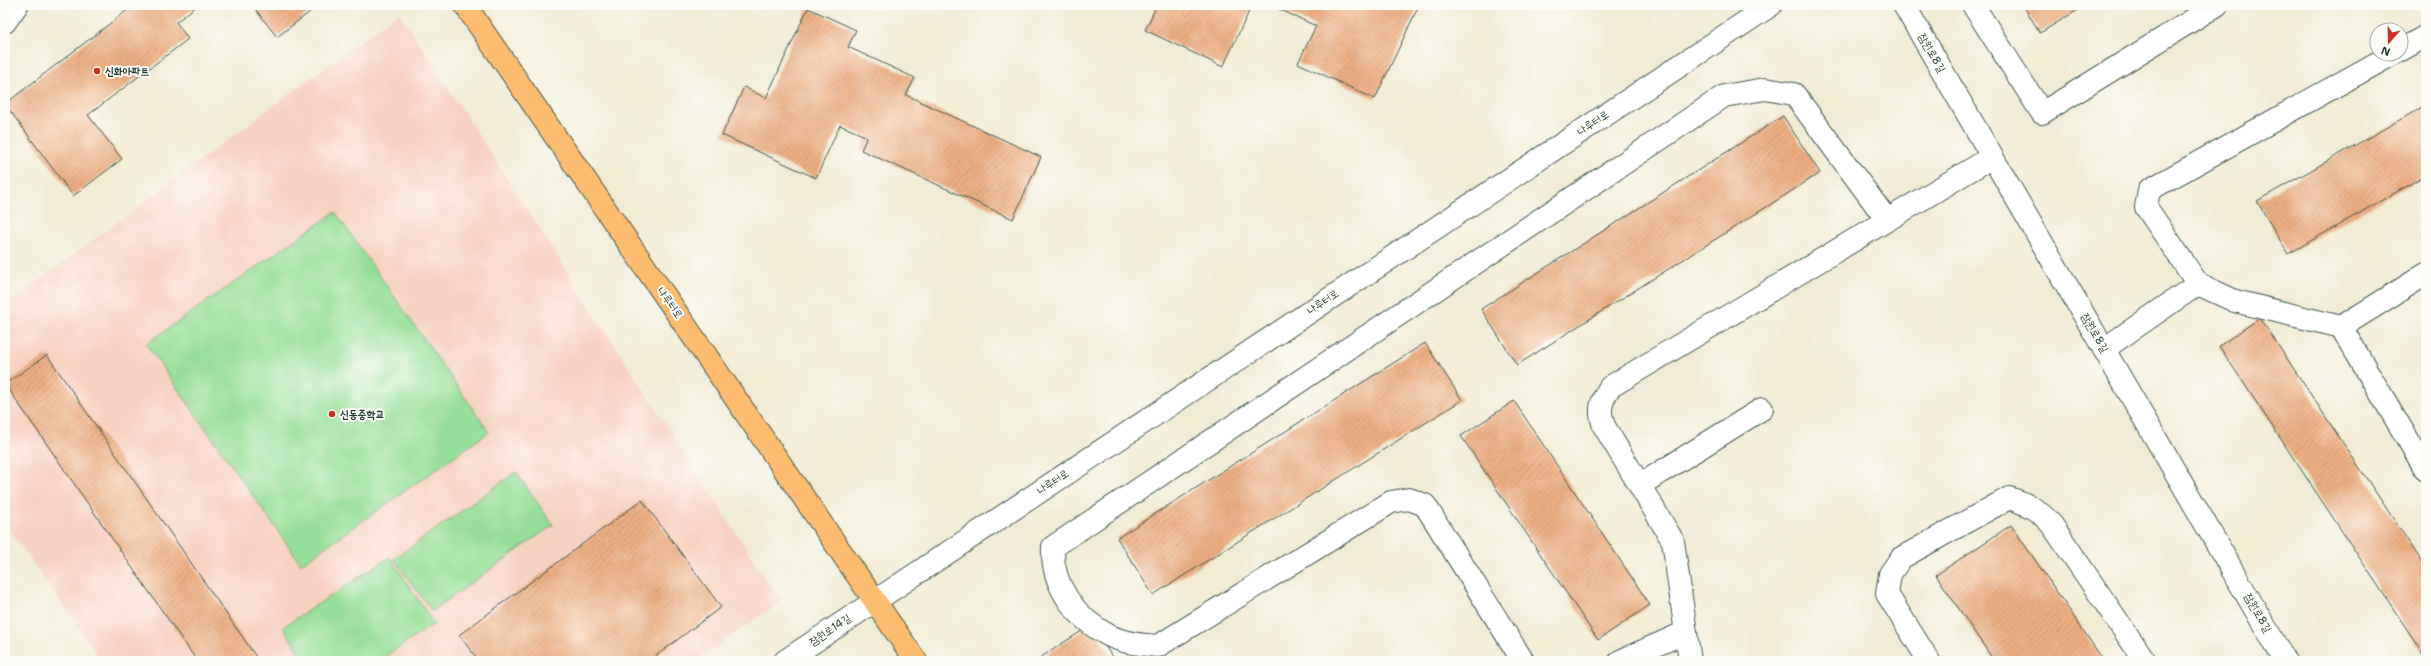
<svg xmlns="http://www.w3.org/2000/svg" width="2431" height="666" font-family="'Shantell Sans','Poor Story',sans-serif">
	<style>
		.built { fill: #f6d2c3 }
		.grass { fill: #95de99; stroke: #5a8e66 }
		.building { fill: url(#building-hatch) }
		.lines { fill: none; stroke-linecap: round; stroke-linejoin: round }
		.minor-casing { stroke: #3e574c; stroke-width: 24 }
		.major-casing { stroke: #3e574c; stroke-width: 24 }
		.minor { stroke: #fff; stroke-width: 22 }
		.major { stroke: #fdbc6f; stroke-width: 22 }
		.poi-dot { fill: #c8321e; stroke: #fdfcf7; stroke-width: 1.5 }
		.labels { text-anchor: middle; dominant-baseline: central; stroke-width: 4; stroke-linejoin: round; paint-order: stroke }
		.street-label { font-size: 11px; fill: #1f3d34; stroke: #fdfcf7 }
		.poi-label { font-size: 11px; font-weight: bold; fill: #1f3d34; stroke: #fdfcf7; text-anchor: start }
	</style>
	<defs>
		<pattern id="building-hatch" width="6" height="6" patternUnits="userSpaceOnUse"><rect width="6" height="6" fill="#eeae81"/><path d="M-1 1l2-2M0 6l6-6M5 7l2-2" fill="none" stroke="#c08f6a"/></pattern>
	</defs>
	<rect width="100%" height="100%" fill="#fdfcf7"/>
	<filter id="ink" filterUnits="userSpaceOnUse"><feTurbulence type="fractalNoise" baseFrequency=".025" numOctaves="2"/><feDisplacementMap in="SourceGraphic" scale="8" xChannelSelector="R" yChannelSelector="G"/><feConvolveMatrix kernelMatrix="1 2 1 2 8 2 1 2 1" color-interpolation-filters="sRGB"/></filter>
	<filter id="wash" filterUnits="userSpaceOnUse"><feTurbulence type="fractalNoise" baseFrequency=".012" numOctaves="4" result="noise"/><feDisplacementMap in="SourceGraphic" scale="16" xChannelSelector="R" yChannelSelector="G"/><feGaussianBlur stdDeviation="0.9" result="paint"/><feColorMatrix in="noise" values="0 0 0 0 0 0 0 0 0 0 0 0 0 0 0 0 0 1.4 0 .05"/><feComposite in="paint" operator="in"/></filter>
	<g filter="url(#wash)">
		<rect width="100%" height="100%" fill="#f0ebd4"/>
		<path class="built" d="M399,12l382,590 -86,59h-593l-97,-138v-217z"/>
		<g class="grass">
			<path d="M335,212l154,220 -188,132 -155,-220z"/>
			<path d="M516,472l37,53 -121,86 -38,-52z"/>
			<path d="M390,557l44,67 -56,37h-73l-22,-34z"/>
		</g>
		<g id="blocks">
			<g class="building">
				<path d="M134,5h64l-22,17 12,17 -100,76 34,44 -49,37 -68,-92z"/>
				<path d="M252,5h67l-42,32z"/>
				<path d="M1157,5h95l-29,62 -78,-37z"/>
				<path d="M1270,5h149l-44,94 -77,-36 18,-37z"/>
				<path d="M2023,5h63l-46,28z"/>
				<path d="M808,8l48,22 -8,17 67,31 -9,17 135,62 -28,62 -152,-69 6,-13 -27,-12 -24,53 -94,-43 22,-48 22,11z"/>
				<path d="M2426,105v70l-138,79 -31,-53z"/>
				<path d="M1783,116l37,57 -303,192 -36,-56z"/>
				<path d="M2260,318l166,250v90l-207,-312z"/>
				<path d="M1425,343l37,57 -309,195 -36,-57z"/>
				<path d="M47,355l212,306h-62l-192,-277z"/>
				<path d="M1514,401l136,204 -52,35 -137,-204z"/>
				<path d="M642,500l79,107 -72,54h-170l-20,-26z"/>
				<path d="M2011,525l93,136h-110l-58,-86z"/>
				<path d="M1091,625l24,36h-80z"/>
			</g>
		</g>
	</g>
	<g filter="url(#ink)">
		<use href="#blocks" fill-opacity="0" stroke="#3e574c" stroke-width="1"/>
		<g class="lines">
			<defs>
				<g id="minor">
					<path d="M1904,5l381,656"/>
					<path d="M1973,5l69,108 175,-108"/>
					<path d="M5,22l12,-17"/>
					<path d="M2401,50l25,-14"/>
					<path d="M2393,54l-244,136 -3,17 52,77 37,17 106,26 85,-53"/>
					<path d="M2341,327l85,143"/>
					<path d="M2104,349l94,-65"/>
					<path d="M1640,485l122,-76"/>
					<path d="M785,661l986,-656"/>
					<path d="M1523,661l-98,-156 -16,-6 -18,3 -233,144c-15,-1 -34,-3 -48,-10 -34,-17 -59,-51 -57,-89l671,-451 41,-7 29,5 93,126"/>
					<path d="M1620,661l66,-29"/>
					<path d="M1690,661l-17,-120 -69,-115c-6,-16 -3,-25 6,-39l382,-230"/>
					<path d="M1929,661l-42,-67 3,-20 11,-16 108,-60c19,6 30,12 43,27l93,136"/>
				</g>
				<path id="major" d="M465,5l451,656"/>
			</defs>
			<use href="#minor" class="minor-casing"/>
			<use href="#major" class="major-casing"/>
			<use href="#minor" class="minor"/>
			<use href="#major" class="major"/>
		</g>
	</g>
	<g class="poi-dot">
		<circle cx="97" cy="71" r="4"/>
		<circle cx="332" cy="414" r="4"/>
	</g>
	<g class="labels">
		<g class="street-label">
			<text transform="translate(1932 53) rotate(60)">잠원로8길</text>
			<text transform="translate(1593 123) rotate(-34)">나루터로</text>
			<text transform="translate(1323 302) rotate(-34)">나루터로</text>
			<text transform="translate(670 303) rotate(55)">나루터로</text>
			<text transform="translate(2095 333) rotate(60)">잠원로8길</text>
			<text transform="translate(1053 482) rotate(-34)">나루터로</text>
			<text transform="translate(2258 613) rotate(60)">잠원로8길</text>
			<text transform="translate(830 630) rotate(-34)">잠원로14길</text>
		</g>
		<g class="poi-label">
			<text x="105" y="71">신화아파트</text>
			<text x="340" y="414">신동중학교</text>
		</g>
	</g>
	<rect width="2431" height="666" fill="none" stroke="#fdfcf7" stroke-width="20"/>
	<g transform="translate(2389 42) rotate(200)"><circle r="19" fill="#fdfcf7" stroke="#a4b0a9"/>
	<path d="M0-3L7 15L0 10L-7 15Z" fill="#c8321e"/>
	<text y="-6" font-size="11" font-weight="bold" text-anchor="middle" fill="#1f3d34">N</text>
	</g>
</svg>
